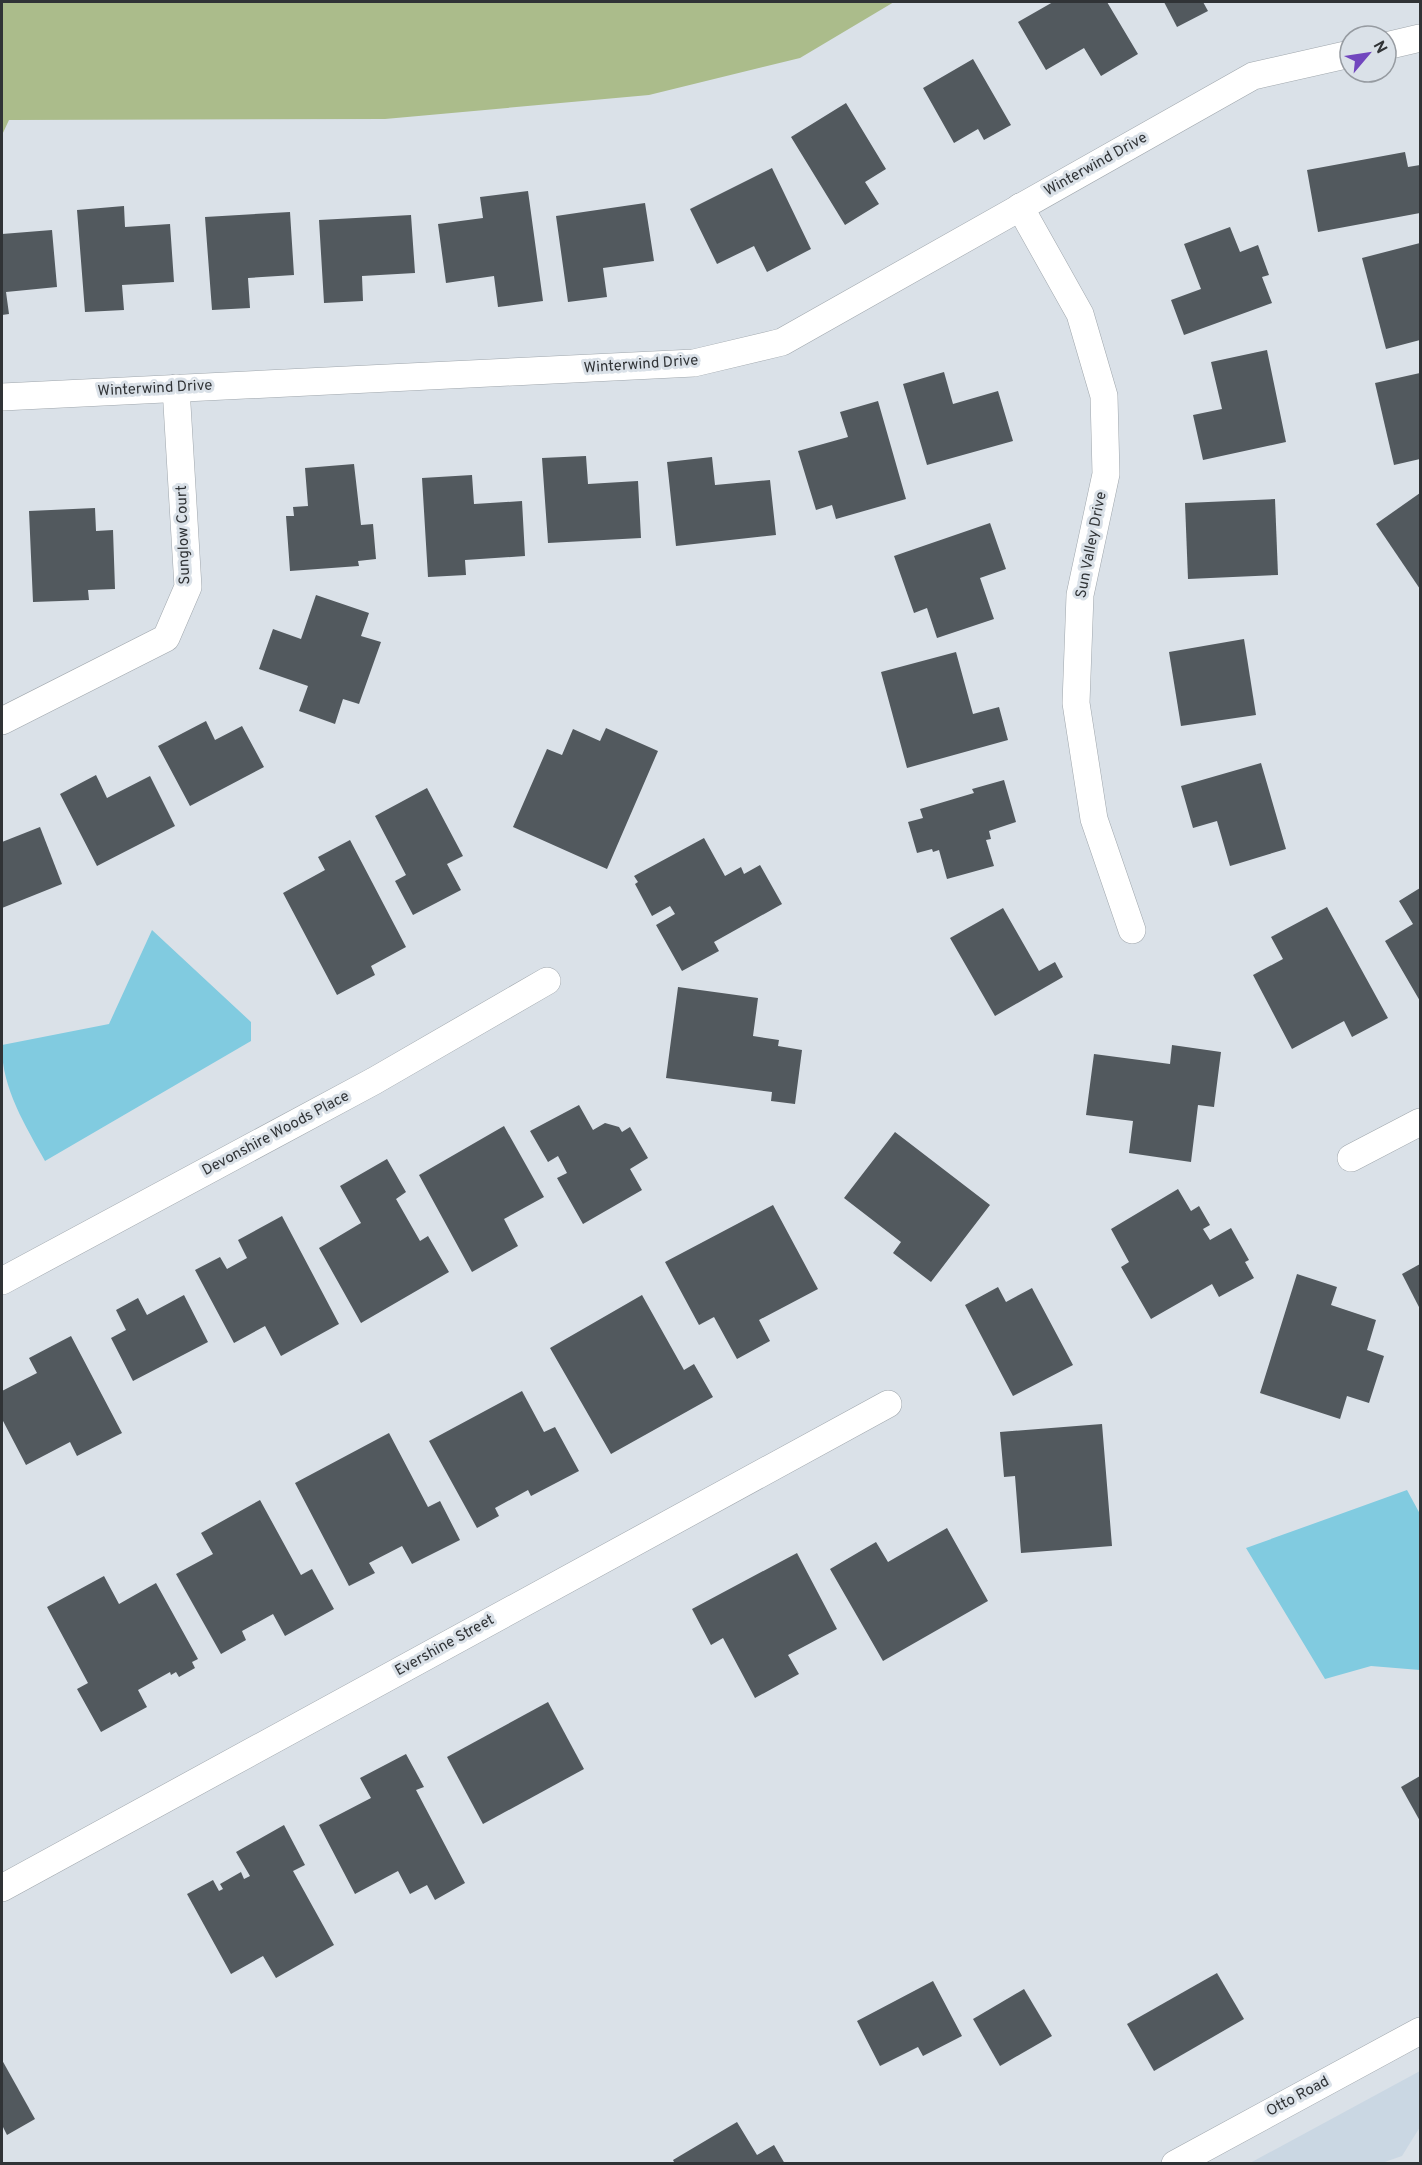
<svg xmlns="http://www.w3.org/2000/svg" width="1422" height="2165" font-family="Overpass,sans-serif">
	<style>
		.built { fill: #cad7e3 }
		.green { fill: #abbc8b }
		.water { fill: #81cbe0 }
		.building { fill: #52595e }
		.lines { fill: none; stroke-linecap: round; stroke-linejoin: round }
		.street-casing { stroke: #9fa6ac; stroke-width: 28 }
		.street { stroke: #fff; stroke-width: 27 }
		.labels { text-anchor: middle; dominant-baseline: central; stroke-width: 6; stroke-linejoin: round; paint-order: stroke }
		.street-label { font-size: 15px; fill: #303336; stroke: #dae1e8 }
	</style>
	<rect width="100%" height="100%" fill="#dae1e8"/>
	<path class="built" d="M1420,2071v56l-18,29 -23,8 -129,-1z"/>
	<path class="green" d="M2,2h892l-94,56 -151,37 -264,24 -376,1 -7,15z"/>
	<g class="water">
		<path d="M152,930l99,92v19l-206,120c-20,-36 -44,-74 -43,-116l107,-21z"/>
		<path d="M1407,1490l13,24v156l-49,-4 -46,13 -79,-131z"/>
	</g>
	<g class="building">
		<path d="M1053,2h54l31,52 -37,22 -17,-28 -38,22 -28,-48z"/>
		<path d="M1164,2h39l5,9 -31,16z"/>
		<path d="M973,59l38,66 -27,15 -6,-11 -24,14 -31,-55z"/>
		<path d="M846,103l40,66 -21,13 14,22 -34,21 -54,-88z"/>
		<path d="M1405,152l3,15 12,-2v48l-102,19 -11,-62z"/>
		<path d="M772,168l39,81 -44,23 -13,-26 -37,18 -27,-55z"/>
		<path d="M528,191l15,110 -45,6 -4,-31 -48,7 -8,-59 45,-6 -3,-21z"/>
		<path d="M645,203l9,58 -51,7 4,29 -39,5 -12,-86z"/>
		<path d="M124,206l1,21 45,-3 4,58 -52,3 2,25 -39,2 -8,-102z"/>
		<path d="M290,212l4,63 -46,3 2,30 -38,2 -7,-93z"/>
		<path d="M411,215l4,58 -53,3 1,25 -39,2 -5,-83z"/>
		<path d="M1230,227l10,25 18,-7 11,30 -7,2 10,26 -88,32 -13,-35 30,-11 -17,-45z"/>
		<path d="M52,230l5,57 -51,5 3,22 -7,1v-81z"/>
		<path d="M1420,243v97l-34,9 -24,-91z"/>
		<path d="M1267,350l19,92 -83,18 -10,-45 29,-6 -11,-47z"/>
		<path d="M944,372l9,32 45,-13 15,50 -86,24 -24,-81z"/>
		<path d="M1420,373v86l-26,6 -19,-82z"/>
		<path d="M878,401l28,98 -70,20 -4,-14 -16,5 -18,-59 50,-14 -8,-25z"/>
		<path d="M586,456l2,28 50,-3 3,57 -93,5 -6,-85z"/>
		<path d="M712,457l3,28 55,-5 6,55 -100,11 -9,-84z"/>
		<path d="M354,464l7,61 12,-1 3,35 -18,2 1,5 -69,5 -4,-55h8l-1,-9 15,-1 -3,-38z"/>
		<path d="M472,475l2,29 48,-3 3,55 -60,4 1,15 -38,2 -6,-99z"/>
		<path d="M1420,493v96l-44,-65z"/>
		<path d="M1275,499l3,76 -90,4 -3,-76z"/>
		<path d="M95,508l1,23 17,-1 2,59 -27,1 1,10 -56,2 -4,-91z"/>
		<path d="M990,523l16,46 -26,9 14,41 -57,19 -10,-30 -13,5 -20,-57z"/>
		<path d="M316,595l53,18 -8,23 20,6 -22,62 -16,-5 -8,25 -36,-13 9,-25 -49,-17 14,-40 28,10z"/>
		<path d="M1244,639l12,76 -75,11 -12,-74z"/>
		<path d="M956,652l17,62 26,-7 9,33 -101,28 -26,-96z"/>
		<path d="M206,721l9,19 27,-14 22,41 -74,39 -32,-60z"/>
		<path d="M606,728l52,23 -51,118 -94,-42 34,-78 15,6 11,-26 27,12z"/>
		<path d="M1261,763l25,86 -56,17 -13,-45 -24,7 -12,-42z"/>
		<path d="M96,775l11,23 43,-22 25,50 -78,40 -37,-72z"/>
		<path d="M1004,780l12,42 -27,9 2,8 -5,1 8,26 -47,13 -8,-29 -6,2 -1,-3 -15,4 -9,-31 15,-4 -3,-9 54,-16 -2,-4z"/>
		<path d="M427,788l36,68 -16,8 14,26 -48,25 -18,-34 11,-6 -31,-59z"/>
		<path d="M40,827l22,57 -60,24v-66z"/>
		<path d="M704,838l21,38 16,-9 3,7 16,-9 22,39 -68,38 5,9 -37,20 -26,-46 19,-11 -5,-8 -18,10 -17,-32 3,-2 -4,-6z"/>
		<path d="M350,840l56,107 -35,19 4,9 -38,20 -54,-102 42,-23 -7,-13z"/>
		<path d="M1420,888v113l-35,-60 28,-17 -14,-23z"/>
		<path d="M1327,907l61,111 -36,19 -8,-16 -52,28 -39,-74 30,-16 -12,-22z"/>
		<path d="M1003,908l36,63 16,-9 8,15 -68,39 -45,-78z"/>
		<path d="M678,987l80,11 -5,38 26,4 -1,6 24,4 -7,54 -24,-3 1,-9 -106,-14z"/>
		<path d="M1172,1045l49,7 -7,55 -16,-2 -7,57 -62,-9 4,-32 -47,-6 8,-61 76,10z"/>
		<path d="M579,1105l14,25 12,-7 14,4 3,5 8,-5 18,31 -18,11 12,21 -59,34 -26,-46 10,-5 -9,-17 -10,6 -18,-31z"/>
		<path d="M504,1126l40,71 -40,22 14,27 -46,26 -53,-97z"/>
		<path d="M895,1132l95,73 -59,77 -38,-29 8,-11 -57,-44z"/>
		<path d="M387,1159l19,33 -10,7 24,42 8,-5 21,36 -88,51 -42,-75 42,-25 -21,-37z"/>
		<path d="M1178,1189l13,22 8,-5 11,19 -7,4 7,11 21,-12 18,32 -4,2 9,16 -35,19 -7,-13 -61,35 -30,-52 8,-5 -18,-33z"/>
		<path d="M773,1205l45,84 -59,31 11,21 -33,18 -23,-42 -15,8 -34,-63z"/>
		<path d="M282,1216l57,108 -58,32 -16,-30 -31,17 -39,-73 25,-13 7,12 20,-11 -9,-18z"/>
		<path d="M1420,1264v45l-18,-35z"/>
		<path d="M1297,1274l40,13 -6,18 45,15 -9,30 17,6 -15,47 -22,-7 -7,23 -80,-26z"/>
		<path d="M998,1287l8,15 26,-14 41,77 -60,31 -48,-91z"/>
		<path d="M184,1295l24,47 -75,39 -22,-43 15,-8 -10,-20 22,-12 9,17z"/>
		<path d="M642,1295l42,75 10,-6 19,33 -102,57 -61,-106z"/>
		<path d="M71,1336l51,97 -45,23 -7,-14 -44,23 -24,-46v-28l35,-18 -8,-15z"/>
		<path d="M522,1391l22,41 11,-5 24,44 -48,25 -3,-6 -33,18 4,8 -22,12 -48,-87z"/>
		<path d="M1102,1424l10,122 -91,7 -6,-77 -11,1 -4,-45z"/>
		<path d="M389,1433l39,74 12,-6 20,39 -48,24 -10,-18 -33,17 6,10 -26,13 -54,-103z"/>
		<path d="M260,1500l41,75 11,-6 22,40 -49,27 -12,-22 -31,17 4,9 -25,14 -45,-80 37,-20 -12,-21z"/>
		<path d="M947,1528l41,73 -105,60 -53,-92 46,-27 12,20z"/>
		<path d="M797,1553l40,76 -49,26 11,19 -44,24 -32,-60 -12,7 -19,-36z"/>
		<path d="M104,1576l15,28 37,-21 42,76 -6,3 3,6 -16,9 -3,-5 -5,3 -1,-3 -32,18 9,17 -46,25 -24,-43 11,-6 -41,-76z"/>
		<path d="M548,1702l36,67 -101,55 -36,-67z"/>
		<path d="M406,1754l18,33 -8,3 49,93 -30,17 -8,-15 -17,9 -12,-23 -43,23 -36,-69 52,-27 -11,-20z"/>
		<path d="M1420,1776v45l-19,-34z"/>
		<path d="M284,1825l21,40 -12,6 41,74 -58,33 -13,-22 -32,18 -44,-80 26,-14 6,11 4,-2 -3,-5 21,-12 3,7 6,-3 -14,-24z"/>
		<path d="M1217,1973l27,46 -90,52 -27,-47z"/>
		<path d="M933,1981l29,55 -39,20 -5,-9 -38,19 -23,-45z"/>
		<path d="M1024,1989l28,47 -52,30 -27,-47z"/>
		<path d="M2,2060l33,59 -28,16 -5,-10z"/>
		<path d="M737,2122l20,33 17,-10 11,19h-110l-2,-4z"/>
	</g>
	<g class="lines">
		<defs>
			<g id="street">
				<path d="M1386,46l34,-8"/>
				<path d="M1020,207l60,107 24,82 2,78 -26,121 -4,108 18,116 38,111"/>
				<path d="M2,397l692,-34 88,-21 471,-266 97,-22"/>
				<path d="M2,721l164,-83 22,-51 -12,-199"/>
				<path d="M1351,1158l69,-36"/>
				<path d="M2,1281l372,-200 173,-100"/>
				<path d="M2,1888l886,-484"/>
				<path d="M1175,2164l245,-133"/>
			</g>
		</defs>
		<use href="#street" class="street-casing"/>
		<use href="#street" class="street"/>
	</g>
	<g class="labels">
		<g class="street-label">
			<text transform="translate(1096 165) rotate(-29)">Winterwind Drive</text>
			<text transform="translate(641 365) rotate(-4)">Winterwind Drive</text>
			<text transform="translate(155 389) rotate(-3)">Winterwind Drive</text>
			<text transform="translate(184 535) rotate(-92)">Sunglow Court</text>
			<text transform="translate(1092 545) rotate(-79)">Sun Valley Drive</text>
			<text transform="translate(276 1134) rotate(-28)">Devonshire Woods Place</text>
			<text transform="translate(445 1646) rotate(-29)">Evershine Street</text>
			<text transform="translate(1298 2097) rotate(-28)">Otto Road</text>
		</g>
	</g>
	<rect width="1422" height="2165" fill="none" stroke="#303336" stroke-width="6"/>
	<g transform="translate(1368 54) rotate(61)"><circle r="28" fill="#dae1e8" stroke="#969ba1" stroke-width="1.5"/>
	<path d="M0-4.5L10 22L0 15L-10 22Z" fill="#7146be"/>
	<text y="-9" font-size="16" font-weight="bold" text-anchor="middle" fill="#303336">N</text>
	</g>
</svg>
